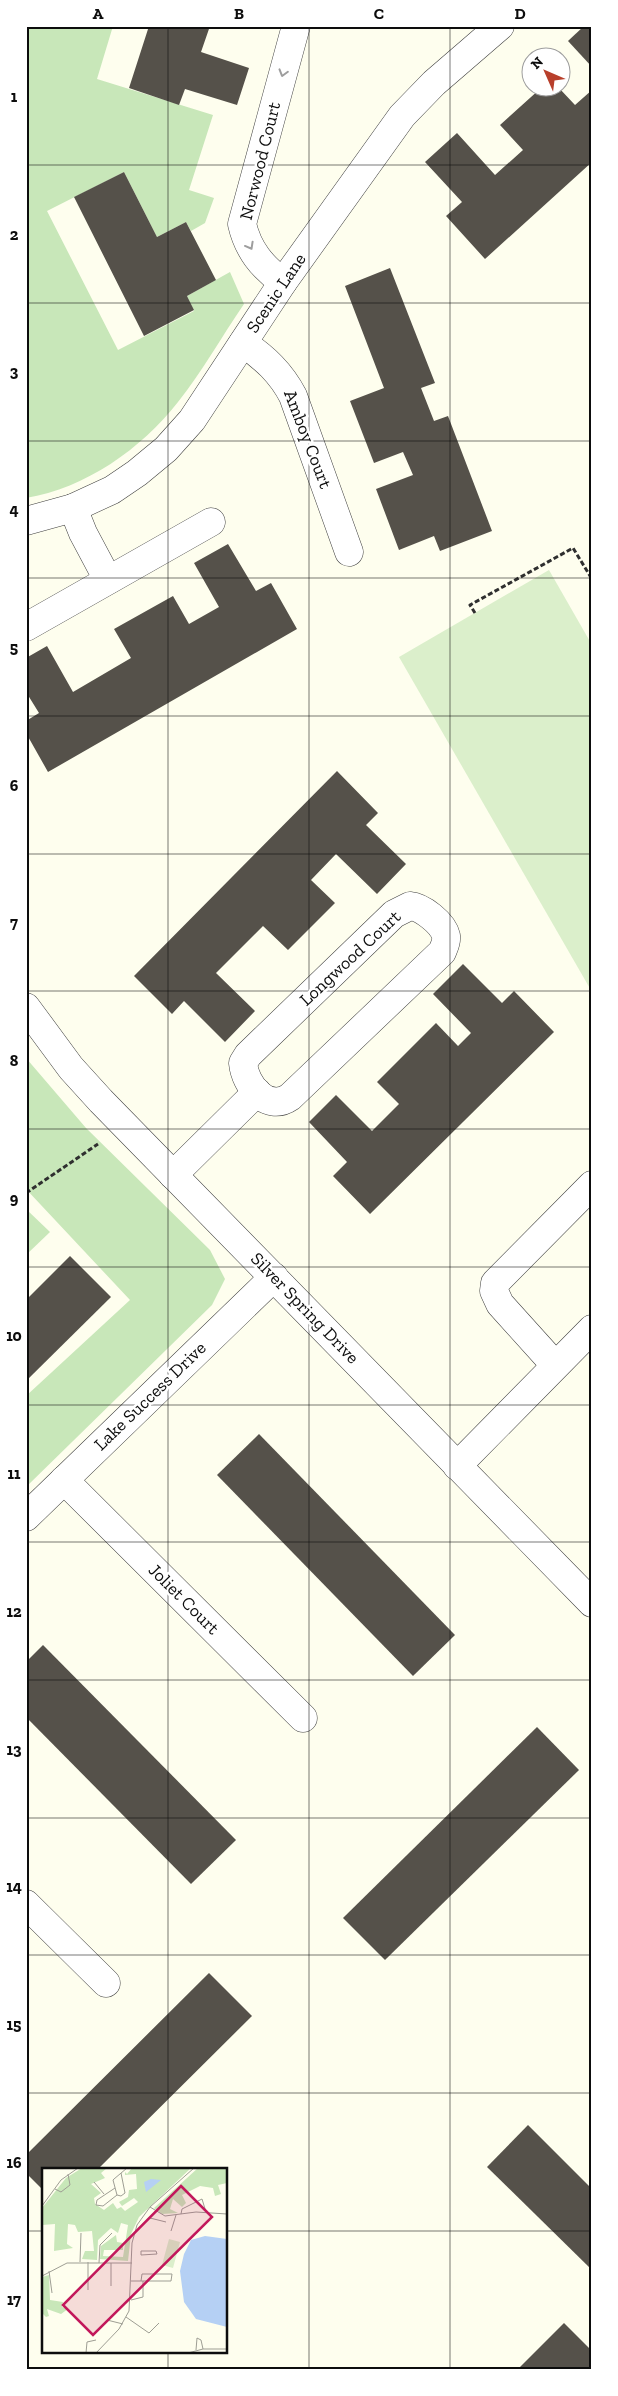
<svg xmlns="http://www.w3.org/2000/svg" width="618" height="2396" font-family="'Zilla Slab',serif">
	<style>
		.green { fill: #c8e7b9 }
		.pitch { fill: #dbefcb }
		.building { fill: #55514a }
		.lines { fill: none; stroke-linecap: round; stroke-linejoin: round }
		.minor-casing { stroke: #404040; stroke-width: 29 }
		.path { stroke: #2f2f2f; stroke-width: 3; stroke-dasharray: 5 2.5; stroke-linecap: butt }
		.minor { stroke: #fff; stroke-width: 28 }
		.oneway { stroke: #9e9e9e }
		.grid { fill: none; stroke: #0d0d0d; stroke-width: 1; stroke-opacity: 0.55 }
		.labels { text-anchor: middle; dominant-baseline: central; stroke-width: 5; stroke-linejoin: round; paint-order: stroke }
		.street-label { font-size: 18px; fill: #0d0d0d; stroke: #fff }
		.inset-road { fill: none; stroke: #9e9e94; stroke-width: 1 }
		.view { fill: #c2185b; fill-opacity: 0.15; stroke: #c2185b; stroke-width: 2.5 }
		.inset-edge { fill: none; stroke: #0d0d0d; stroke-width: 2.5 }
		.neatline { fill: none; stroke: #0d0d0d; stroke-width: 2 }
		.grid-label { font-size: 16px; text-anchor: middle; font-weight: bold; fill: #0d0d0d }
	</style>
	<rect width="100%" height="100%" fill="#fefeee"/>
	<g class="green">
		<path d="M26,26h87l-16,53 116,36 -24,75 25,8 -9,25 -14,8 -5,-9 -29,15 -33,-65 -77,39 71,139 76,-39 -7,-15 43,-24 14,32c-22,32 -42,68 -66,98 -37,47 -92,86 -152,96z"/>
		<path d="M26,1058l60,70 124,122 15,29 -13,26 -186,182v-91l104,-96 -104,-111z"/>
		<path d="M26,1209l24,23 -24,23z"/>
	</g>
	<path class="pitch" d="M549,570l43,75v347l-193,-335z"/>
	<g class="building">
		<path d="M149,26h61l-9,26 48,16 -12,37 -52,-16 -6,16 -50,-17z"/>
		<path d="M584,26h8v41l-24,-26z"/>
		<path d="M541,88h18l16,17 17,-15v72l-107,97 -39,-43 16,-14 -37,-40 32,-29 38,42 28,-25 -23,-25z"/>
		<path d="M124,172l33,65 29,-15 30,58 -29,16 7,14 -50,26 -70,-139z"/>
		<path d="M390,268l45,115 -14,5 13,33 14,-5 44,115 -52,20 -6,-15 -35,14 -23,-61 37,-14 -10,-23 -29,11 -24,-62 34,-13 -39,-102z"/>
		<path d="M228,544l28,47 15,-8 26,46 -249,143 -22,-39v-12l13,-8 -13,-21v-34l21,-12 26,46 58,-34 -17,-29 59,-33 16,28 30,-17 -25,-44z"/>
		<path d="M337,771l41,42 -12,12 40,39 -29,30 -41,-40 -25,26 24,23 -47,47 -25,-24 -47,47 39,38 -30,31 -41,-41 -12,13 -38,-38z"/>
		<path d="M463,964l39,39 12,-12 40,41 -184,182 -37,-38 14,-14 -38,-40 27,-27 36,36 27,-27 -22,-22 59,-59 22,23 13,-13 -38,-39z"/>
		<path d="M70,1256l41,41 -85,84v-81z"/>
		<path d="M259,1434l196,201 -42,41 -196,-201z"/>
		<path d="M43,1645l193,195 -45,44 -165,-167v-55z"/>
		<path d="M537,1727l42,43 -194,190 -42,-42z"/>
		<path d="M209,1973l43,43 -155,154h-53v21l-18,-18v-18z"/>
		<path d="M528,2125l64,64v81l-105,-103z"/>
		<path d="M564,2323l28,28v19h-75z"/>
	</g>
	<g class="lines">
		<defs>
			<g id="minor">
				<path d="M283,282c-21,-15 -35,-32 -41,-58l54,-198"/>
				<path d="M243,343c22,15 38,30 50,53l56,156"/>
				<path d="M73,508l10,25 25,47"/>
				<path d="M26,521l47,-13 39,-18 25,-17 29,-24 26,-29 91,-138 119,-166 32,-33 66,-57"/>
				<path d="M26,627l185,-105"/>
				<path d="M410,906c12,1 33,17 36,30 1,6 -2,11 -4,16l-152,145c-23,16 -45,-12 -47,-34l5,-8 146,-141z"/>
				<path d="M26,1007l45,61 30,33 491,502"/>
				<path d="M173,1175l84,-83"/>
				<path d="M555,1365l-55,-61 -6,-13 1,-8 97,-98"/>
				<path d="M457,1466l135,-137"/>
				<path d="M64,1480l239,238"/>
				<path d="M26,1517l248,-240"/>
				<path d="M26,1904l80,79"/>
			</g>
		</defs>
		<use href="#minor" class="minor-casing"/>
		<g class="path">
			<path d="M475,613l-5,-8 103,-57 19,31"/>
			<path d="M26,1193l72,-49"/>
		</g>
		<use href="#minor" class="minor"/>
	</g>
	<defs><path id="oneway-chevron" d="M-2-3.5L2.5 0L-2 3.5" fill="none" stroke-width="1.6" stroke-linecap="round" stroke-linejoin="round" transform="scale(1.25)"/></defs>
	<g class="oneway">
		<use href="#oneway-chevron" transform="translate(283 73) rotate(106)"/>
		<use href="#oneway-chevron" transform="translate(250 246) rotate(61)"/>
	</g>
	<path class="grid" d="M168,26v2144M309,26v2344M450,26v2344M26,165h566M26,303h566M26,441h566M26,578h566M26,716h566M26,854h566M26,991h566M26,1129h566M26,1267h566M26,1405h566M26,1542h566M26,1680h566M26,1818h566M26,1955h566M26,2093h566M26,2231h18M226,2231h366M168,2352v18"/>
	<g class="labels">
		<g class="street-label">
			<text transform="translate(260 161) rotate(-76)">Norwood Court</text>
			<text transform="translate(276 293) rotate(-56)">Scenic Lane</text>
			<text transform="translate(308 439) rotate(69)">Amboy Court</text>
			<text transform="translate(350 958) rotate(-43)">Longwood Court</text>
			<text transform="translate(305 1308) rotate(46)">Silver Spring Drive</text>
			<text transform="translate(150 1396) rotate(-44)">Lake Success Drive</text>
			<text transform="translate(184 1599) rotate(45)">Joliet Court</text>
		</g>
	</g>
	<g transform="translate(42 2168)">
		<rect width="185" height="185" fill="#fefeee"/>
		<path d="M40,0h25l-6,5 4,5 -14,6 10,9 -7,5 1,6 9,6 9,-7 4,6 4,-2 4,4 13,-9 -4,-4 -12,8 -3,-4 9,-5 1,-7 8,-1 -1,-15 -11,1v-3l2,2 5,-6h59l-52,49 -8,17 -3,27 -28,-2 1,-13 15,-11 1,7 6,1v7h-19l-1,6 20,1 5,-32 -7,-2 -3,10 -7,-5 -13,12 -1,20 -15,-1 3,-8h9l-2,-20 -14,1 -3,-7 -7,-1 -1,20 6,4 -19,3 1,-27 -13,1v-17l24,-30zM156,0h29v15l-9,2 3,9 -6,2 -2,-8 -13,-2 -18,9 4,8 -4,4 -9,-8 -3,10 8,4 -16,1 -8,-6zM7,107l1,25 13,2 -1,5 6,2 -7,5 -14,-5 2,7 -3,1 -4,-4v-36z" fill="#c8e7b9"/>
		<path d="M127,71l11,3 -7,26 -11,-3z" fill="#dbefcb"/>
		<path d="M109,11l10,1 -15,12 -2,-10zM163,68l22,3v88l-31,-8 -12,-17 -4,-31 4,-17 7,-14z" fill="#b5d0f4"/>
		<path class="inset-road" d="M79,5l4,20 -4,3 -4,-1 -4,-15 1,-1 13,-11M52,14l10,12M73,20l-18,12 -1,5 7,1 14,-11M13,21l6,3 9,-7 -2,-11M0,38l19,-26 17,-12M108,39l15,9 31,-4 31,2M139,46l1,-5 20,-10 4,13M108,50l16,4M129,63l5,-16M99,83h15l1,3 -16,1zM38,94l1,-29M46,94v28M57,95l1,-18 12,-12M69,95v23M7,103l3,22M0,108l25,-13h65M89,113h40l1,-7h-30l-1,7M89,132l12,-3v-16M84,149l23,16 10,-10M65,152l16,4M154,182l1,-12 4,2 2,9M44,185l1,-11 9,-2M54,185l23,-24 10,-18 3,-68 5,-18 13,-18 44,-39M146,185l15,-4h24"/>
		<path class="view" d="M139,18l31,31 -119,118 -30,-30z"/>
		<rect width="185" height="185" class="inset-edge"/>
	</g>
	<rect width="618" height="2396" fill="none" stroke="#ffffff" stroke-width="55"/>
	<g transform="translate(546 72) rotate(315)"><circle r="24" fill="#ffffff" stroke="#9e9e9e"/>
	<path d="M0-4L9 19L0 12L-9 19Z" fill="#b83f2b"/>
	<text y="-8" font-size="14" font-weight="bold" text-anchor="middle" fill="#0d0d0d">N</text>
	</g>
	<rect x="28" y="28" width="562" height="2340" class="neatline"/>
	<g class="grid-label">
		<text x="98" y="19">A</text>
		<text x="239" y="19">B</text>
		<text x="379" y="19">C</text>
		<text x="520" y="19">D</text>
		<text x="14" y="102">1</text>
		<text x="14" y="240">2</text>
		<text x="14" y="377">3</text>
		<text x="14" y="515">4</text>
		<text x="14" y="653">5</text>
		<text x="14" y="791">6</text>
		<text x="14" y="928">7</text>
		<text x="14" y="1066">8</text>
		<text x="14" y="1204">9</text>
		<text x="14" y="1341">10</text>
		<text x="14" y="1479">11</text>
		<text x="14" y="1617">12</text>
		<text x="14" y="1755">13</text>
		<text x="14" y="1892">14</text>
		<text x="14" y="2030">15</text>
		<text x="14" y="2168">16</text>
		<text x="14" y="2305">17</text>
	</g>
</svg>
